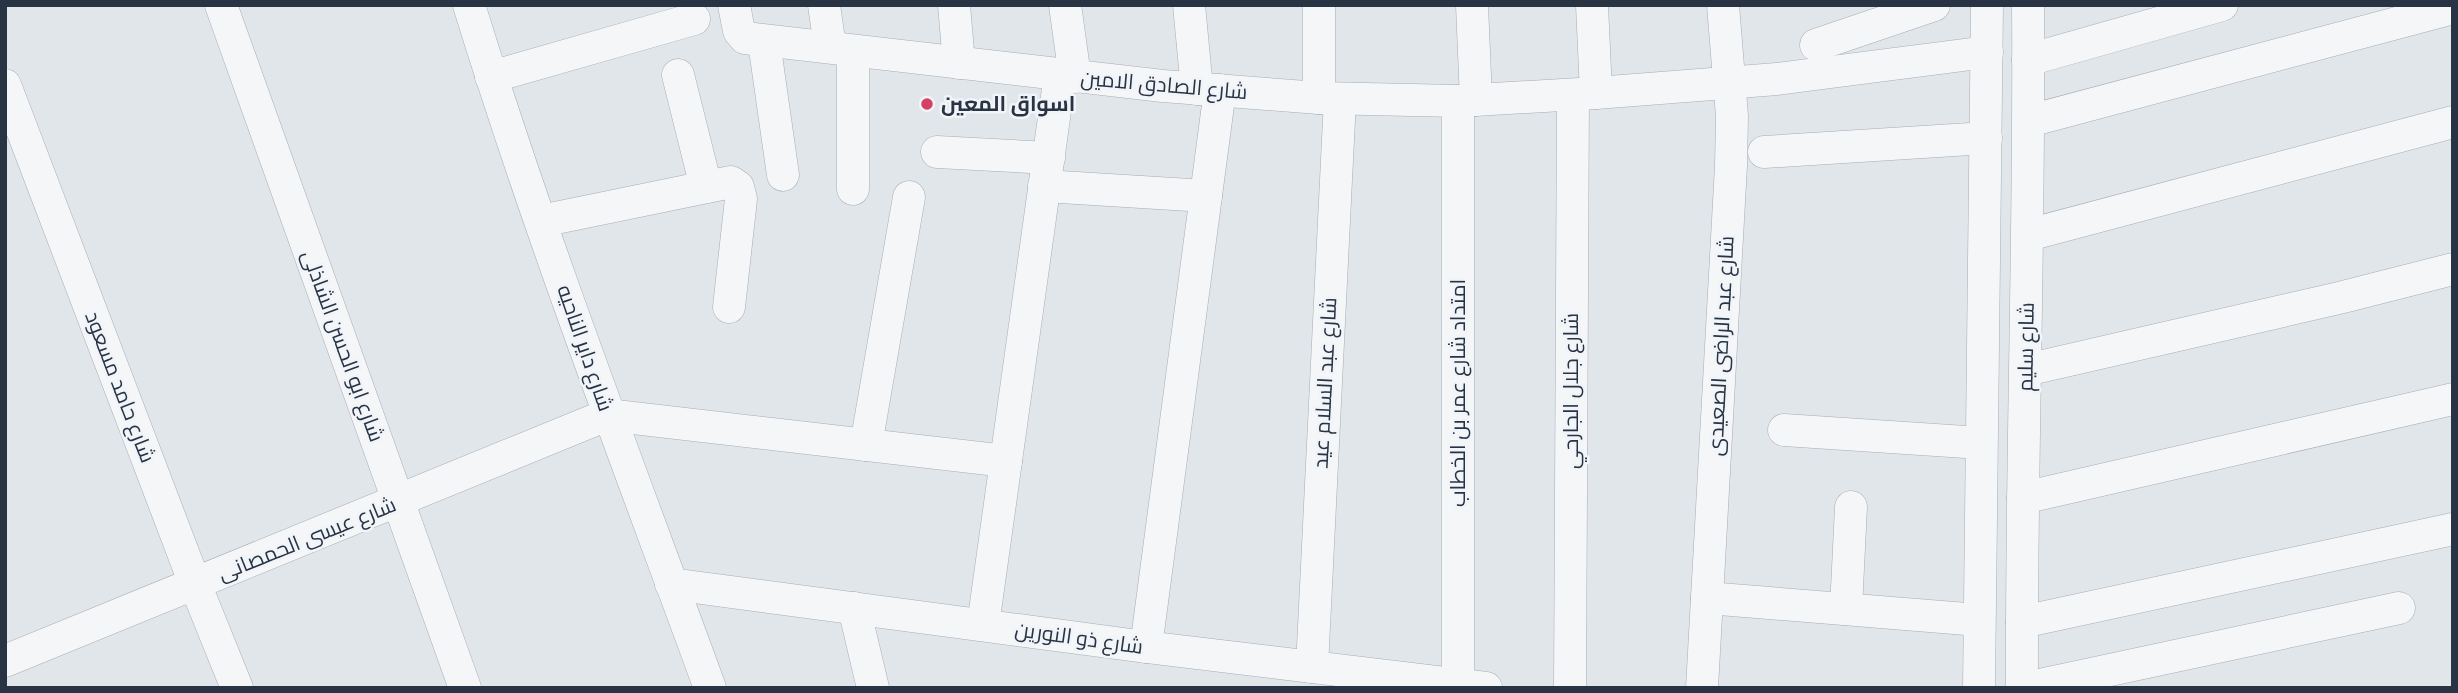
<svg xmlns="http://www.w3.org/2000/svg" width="2458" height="693" font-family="'Roboto Condensed',Cairo,sans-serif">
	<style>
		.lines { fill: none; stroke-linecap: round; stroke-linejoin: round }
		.minor-casing { stroke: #a6adb5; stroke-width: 33 }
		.minor { stroke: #f4f6f8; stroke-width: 32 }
		.poi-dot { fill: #d54163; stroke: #f1f4f8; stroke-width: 2.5 }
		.labels { text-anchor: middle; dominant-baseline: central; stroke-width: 5; stroke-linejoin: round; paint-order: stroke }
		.street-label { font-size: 21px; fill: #283443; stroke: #f1f4f8 }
		.poi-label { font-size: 21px; font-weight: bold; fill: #283443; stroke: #f1f4f8; text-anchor: start }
	</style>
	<rect width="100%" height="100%" fill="#e1e6eb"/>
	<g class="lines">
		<defs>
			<g id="minor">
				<path d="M221,5l244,683"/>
				<path d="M469,5c71,231 158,456 241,683"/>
				<path d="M734,5l5,26 6,7 418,48 156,12 139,3 138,-8 181,-14 210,-27"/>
				<path d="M824,5l6,42"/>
				<path d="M954,5l5,58"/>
				<path d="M1065,5l10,72"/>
				<path d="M1189,5l8,84"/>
				<path d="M1319,5v93"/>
				<path d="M1472,5l4,95"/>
				<path d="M1592,5l4,88"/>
				<path d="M764,42l19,133"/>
				<path d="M1816,45l118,-40"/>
				<path d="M2028,60l194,-55"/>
				<path d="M678,75l28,112"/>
				<path d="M491,77l203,-58"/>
				<path d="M5,85l190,499 42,104"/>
				<path d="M2029,121l424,-113"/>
				<path d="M937,152l112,6"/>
				<path d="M1764,152l222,-14"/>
				<path d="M1044,186l162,10"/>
				<path d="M853,189v-138"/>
				<path d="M541,221l190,-39 7,5 3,12 -12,108"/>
				<path d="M2028,235l425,-113"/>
				<path d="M2026,370l313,-72 114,-29"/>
				<path d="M1784,430l197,13"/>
				<path d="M866,445l43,-248"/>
				<path d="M2023,498l430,-99"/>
				<path d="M671,584l475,63 340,41"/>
				<path d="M1707,598l272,22"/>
				<path d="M854,608l19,80"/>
				<path d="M1846,609l5,-102"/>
				<path d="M2022,622l431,-93"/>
				<path d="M983,625l77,-550"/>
				<path d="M1146,647l74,-557"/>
				<path d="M5,661l602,-246 399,46"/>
				<path d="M1312,667l28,-568"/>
				<path d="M1458,688v-587"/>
				<path d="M1570,688l3,-593"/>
				<path d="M1702,688l29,-522 1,-50 -9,-111"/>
				<path d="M1979,688l8,-683"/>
				<path d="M2022,688c-1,-228 8,-455 6,-683"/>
				<path d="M2026,688l373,-80"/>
			</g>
		</defs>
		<use href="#minor" class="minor-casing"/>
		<use href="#minor" class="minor"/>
	</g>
	<circle class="poi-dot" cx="927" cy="104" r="7"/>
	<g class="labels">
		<g class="street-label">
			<text transform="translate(1164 85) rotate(5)">شارع الصادق الامين</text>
			<text transform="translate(343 346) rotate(70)">شارع ابو الحسن الشاذلى</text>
			<text transform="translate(1721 346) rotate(-87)">شارع عبد الراضى الصعيدى</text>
			<text transform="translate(2026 347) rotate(-89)">شارع سليم</text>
			<text transform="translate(585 348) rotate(71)">شارع داير الناحيه</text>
			<text transform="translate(1325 383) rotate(-87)">شارع عبد السلام عيد</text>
			<text transform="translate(120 387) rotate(69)">شارع حامد مسعود</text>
			<text transform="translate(1571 391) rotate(-90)">شارع جلال الجارحي</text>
			<text transform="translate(1458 393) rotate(-90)">امتداد شارع عمر بن الخطاب</text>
			<text transform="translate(307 539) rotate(-22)">شارع عيسى الحمصانى</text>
			<text transform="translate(1079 638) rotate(8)">شارع ذو النورين</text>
		</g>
		<g class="poi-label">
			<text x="941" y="104">اسواق المعين</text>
		</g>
	</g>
	<rect width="2458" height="693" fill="none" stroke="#283443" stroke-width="14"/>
</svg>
